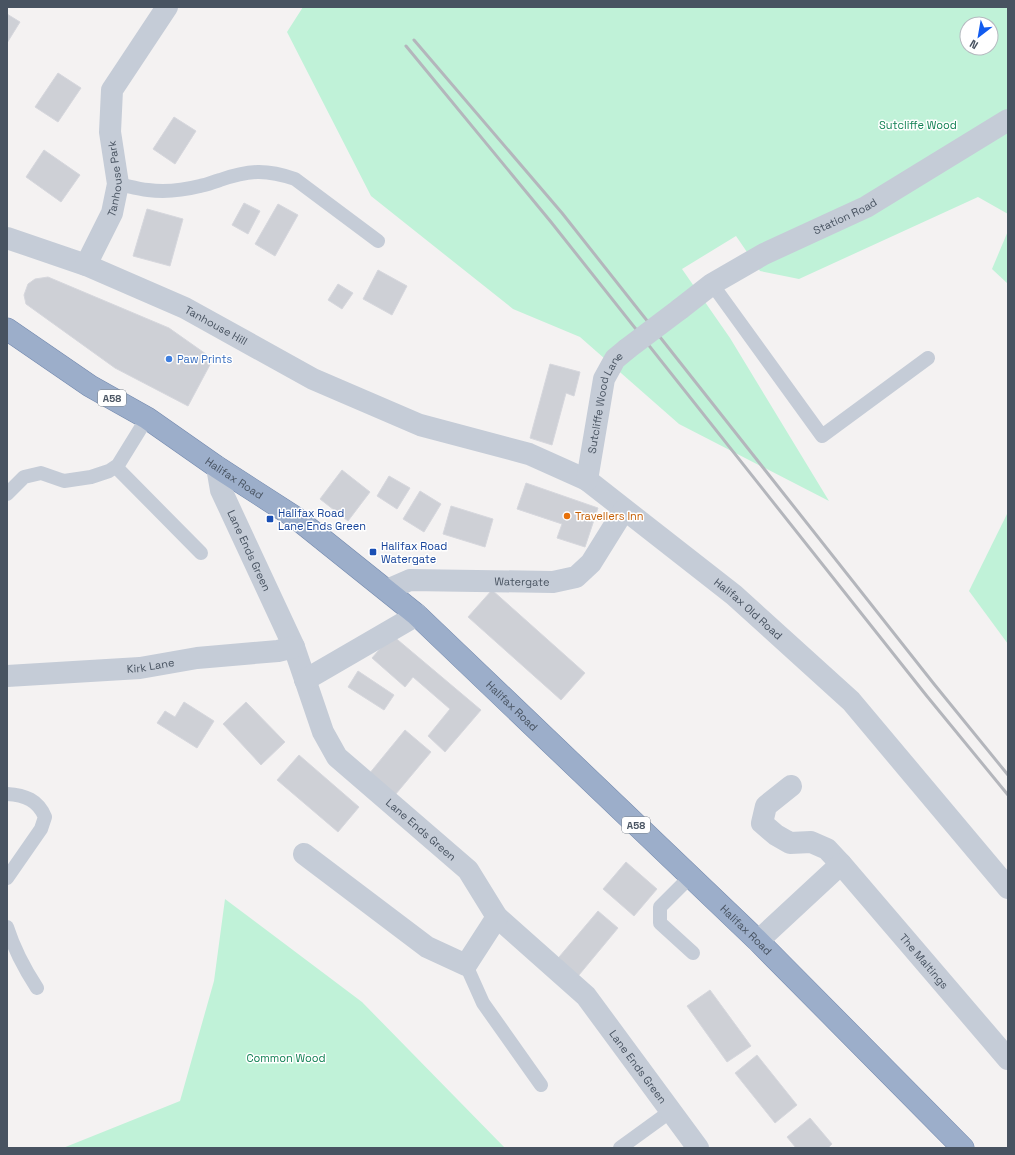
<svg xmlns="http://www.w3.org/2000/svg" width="1015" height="1155" font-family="'Space Grotesk',sans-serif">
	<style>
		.green { fill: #c0f2d8; fill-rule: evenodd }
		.building { fill: #ced0d6; stroke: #d6d7dd }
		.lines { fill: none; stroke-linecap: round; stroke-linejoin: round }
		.trunk-casing { stroke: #7389ae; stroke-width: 23 }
		.service { stroke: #c5ccd7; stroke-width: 14 }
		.minor { stroke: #c5ccd7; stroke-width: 22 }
		.trunk { stroke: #9caeca; stroke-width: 22 }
		.rail { stroke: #b4b6bc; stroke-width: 3 }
		.minor-bridge { stroke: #c5ccd7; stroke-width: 22 }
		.shop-dot { fill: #3f7fe0; stroke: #fff; stroke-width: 1.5 }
		.food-dot { fill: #e8710a; stroke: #fff; stroke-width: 1.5 }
		.transit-dot { fill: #1a4fb4; stroke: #fff; stroke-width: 1.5 }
		.labels { text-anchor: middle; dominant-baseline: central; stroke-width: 3; stroke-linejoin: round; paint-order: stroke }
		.shield { fill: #fff; stroke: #7f8790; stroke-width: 1 }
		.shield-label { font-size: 10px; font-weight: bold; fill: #485361 }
		.park-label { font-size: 11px; fill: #138255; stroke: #fff }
		.street-label { font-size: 11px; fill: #485361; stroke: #fff }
		.shop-label { font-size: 11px; fill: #366cbe; stroke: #fff; text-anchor: start }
		.transit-label { font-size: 11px; fill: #164399; stroke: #fff; text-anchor: start }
		.food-label { font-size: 11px; fill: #c56008; stroke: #fff; text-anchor: start }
	</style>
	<rect width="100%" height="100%" fill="#f4f2f2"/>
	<g class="green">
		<path d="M303,7h705v207l-30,-17 -179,82 -39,-8 -24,-35 -54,33 48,69 99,163 -150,-77 -99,-87 -67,-28 -142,-113 -84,-164zM967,24h24v24h-24z"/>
		<path d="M1008,231v53l-16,-15z"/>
		<path d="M1008,512v132l-39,-53z"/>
		<path d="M225,899l137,103 143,146h-442l117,-47 34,-120z"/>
	</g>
	<g class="building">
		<path d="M7,14l13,8 -13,21z"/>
		<path d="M58,73l23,15 -23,34 -23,-15z"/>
		<path d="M174,117l22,14 -21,33 -22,-15z"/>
		<path d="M44,150l36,25 -19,27 -35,-25z"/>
		<path d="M244,203l16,8 -12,23 -16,-9z"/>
		<path d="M278,204l20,11 -23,41 -20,-12z"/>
		<path d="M147,209l36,10 -13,47 -37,-10z"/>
		<path d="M378,270l29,16 -15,29 -29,-16z"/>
		<path d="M48,277l121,51 44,31 -25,47 -73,-38 -89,-64 -2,-9 4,-11 7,-5z"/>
		<path d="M338,284l15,9 -11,16 -14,-9z"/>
		<path d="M550,364l30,8 -6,24 -8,-3 -14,52 -22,-7z"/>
		<path d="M342,470l28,22 -22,29 -28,-22z"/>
		<path d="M389,476l21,12 -13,21 -20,-13z"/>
		<path d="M526,483l72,25 -13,39 -28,-9 5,-14 -45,-15z"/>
		<path d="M420,491l21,13 -17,28 -21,-13z"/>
		<path d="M451,506l42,13 -8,28 -42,-13z"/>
		<path d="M492,590l93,83 -24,27 -93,-83z"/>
		<path d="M392,635l89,75 -36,42 -17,-16 22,-27 -37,-32 -8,10 -33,-29z"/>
		<path d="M358,671l36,24 -10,15 -36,-23z"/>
		<path d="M184,702l30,19 -17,27 -40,-25 8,-12 10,6z"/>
		<path d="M246,702l39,40 -24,23 -38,-41z"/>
		<path d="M405,730l26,22 -36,43 -26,-21z"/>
		<path d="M299,755l60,52 -21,25 -61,-52z"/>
		<path d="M626,862l31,27 -23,27 -31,-27z"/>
		<path d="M598,911l20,17 -44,53 -20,-18z"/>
		<path d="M710,990l41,56 -24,16 -40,-56z"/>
		<path d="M757,1055l40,50 -22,18 -40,-50z"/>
		<path d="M810,1118l22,26 -4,4h-32l-9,-11z"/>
	</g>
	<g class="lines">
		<defs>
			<g id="trunk">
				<path id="s9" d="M7,329l83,57 57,32 70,49 79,51 121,97 341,326 205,207"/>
			</g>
		</defs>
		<use href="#trunk" class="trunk-casing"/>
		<g class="service">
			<path d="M118,184c10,2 20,5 30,6 16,2 36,0 52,-4 7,-1 13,-4 20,-6 29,-10 46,-11 75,-1l83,62"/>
			<path d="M712,284l110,152 106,-78"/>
			<path d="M116,467l85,86"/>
			<path d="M7,494l17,-17 17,-4 23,8 27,-4 18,-6 9,-6 29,-47"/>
			<path d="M7,794c18,1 31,6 38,23l-4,12 -34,49"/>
			<path d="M690,877l-30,30v16l33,30"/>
			<path d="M7,927c7,22 17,41 30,61"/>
			<path d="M466,965l17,38 58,82"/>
			<path d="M620,1148l51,-37"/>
		</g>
		<g class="minor">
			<path id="s1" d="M7,238l79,27 99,43 128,71 107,46 109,29 58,26 147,115 117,106 157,187"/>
			<path id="s2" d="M86,265l26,-52 6,-29 -8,-52 2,-42 55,-83"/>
			<path id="s3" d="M680,309l32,-25 52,-30 102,-47 142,-87"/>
			<path id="s4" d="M217,467l4,23 73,157 29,85 14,25 131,113 29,47 89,79 112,152"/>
			<path id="s5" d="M587,480l17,-101 11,-20 12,-10"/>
			<path id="s6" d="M387,590l23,-10 143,2 23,-5 15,-14 33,-53"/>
			<path id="s7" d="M7,676l133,-8 57,-10 81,-7 16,-4"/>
			<path d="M305,680l112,-65"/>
			<path d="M791,786l-25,20 -4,17 14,12 14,8 21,-1 16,7 14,15"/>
			<path d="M304,854l123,93 39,18 31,-48"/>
			<path id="s8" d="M758,941l83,-77 167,195"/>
		</g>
		<use href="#trunk" class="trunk"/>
		<g class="rail">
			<path d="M414,40l148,173 372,471 74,91"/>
			<path d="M406,46l145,176 375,473 82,100"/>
		</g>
		<path class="minor-bridge" d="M627,349l53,-40"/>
	</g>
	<circle class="shop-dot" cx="169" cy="359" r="4"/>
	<circle class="food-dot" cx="567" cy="516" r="4"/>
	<g class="transit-dot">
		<rect x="266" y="515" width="8" height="8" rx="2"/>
		<rect x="369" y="548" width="8" height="8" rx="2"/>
	</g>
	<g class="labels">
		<g class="shield">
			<rect x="98" y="390" width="28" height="16" rx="3"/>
			<rect x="622" y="817" width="28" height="16" rx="3"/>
		</g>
		<g class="shield-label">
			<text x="112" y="398">A58</text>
			<text x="636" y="825">A58</text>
		</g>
		<g class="park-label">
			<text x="918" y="125">Sutcliffe Wood</text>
			<text x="286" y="1058">Common Wood</text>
		</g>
		<g class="street-label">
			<text stroke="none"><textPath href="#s2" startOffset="93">Tanhouse Park</textPath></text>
			<text stroke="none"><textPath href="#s3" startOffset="190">Station Road</textPath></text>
			<text stroke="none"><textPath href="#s1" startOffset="227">Tanhouse Hill</textPath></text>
			<text stroke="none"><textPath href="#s5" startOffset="80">Sutcliffe Wood Lane</textPath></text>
			<text stroke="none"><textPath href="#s9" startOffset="272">Halifax Road</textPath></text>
			<text stroke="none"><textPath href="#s4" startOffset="90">Lane Ends Green</textPath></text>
			<text stroke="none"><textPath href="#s6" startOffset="137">Watergate</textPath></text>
			<text stroke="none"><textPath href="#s1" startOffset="837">Halifax Old Road</textPath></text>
			<text stroke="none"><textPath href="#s7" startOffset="144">Kirk Lane</textPath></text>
			<text stroke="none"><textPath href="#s9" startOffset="632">Halifax Road</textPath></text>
			<text stroke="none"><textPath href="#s4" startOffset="426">Lane Ends Green</textPath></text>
			<text stroke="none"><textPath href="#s9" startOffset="956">Halifax Road</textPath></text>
			<text stroke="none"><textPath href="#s8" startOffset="241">The Maltings</textPath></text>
			<text stroke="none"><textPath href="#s4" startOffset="750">Lane Ends Green</textPath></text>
		</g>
		<g class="shop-label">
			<text x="177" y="359">Paw Prints</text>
		</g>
		<g class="transit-label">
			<text x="278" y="513">Halifax Road<tspan x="278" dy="13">Lane Ends Green</tspan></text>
			<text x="381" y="546">Halifax Road<tspan x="381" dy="13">Watergate</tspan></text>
		</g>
		<g class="food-label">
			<text x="575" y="516">Travellers Inn</text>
		</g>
	</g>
	<rect width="1015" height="1155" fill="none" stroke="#485361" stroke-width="16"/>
	<g transform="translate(979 36) rotate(211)"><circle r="19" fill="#ffffff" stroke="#b6bac0"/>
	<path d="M0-3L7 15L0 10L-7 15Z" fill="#115bef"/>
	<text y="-6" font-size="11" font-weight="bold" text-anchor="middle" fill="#485361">N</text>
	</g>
</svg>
